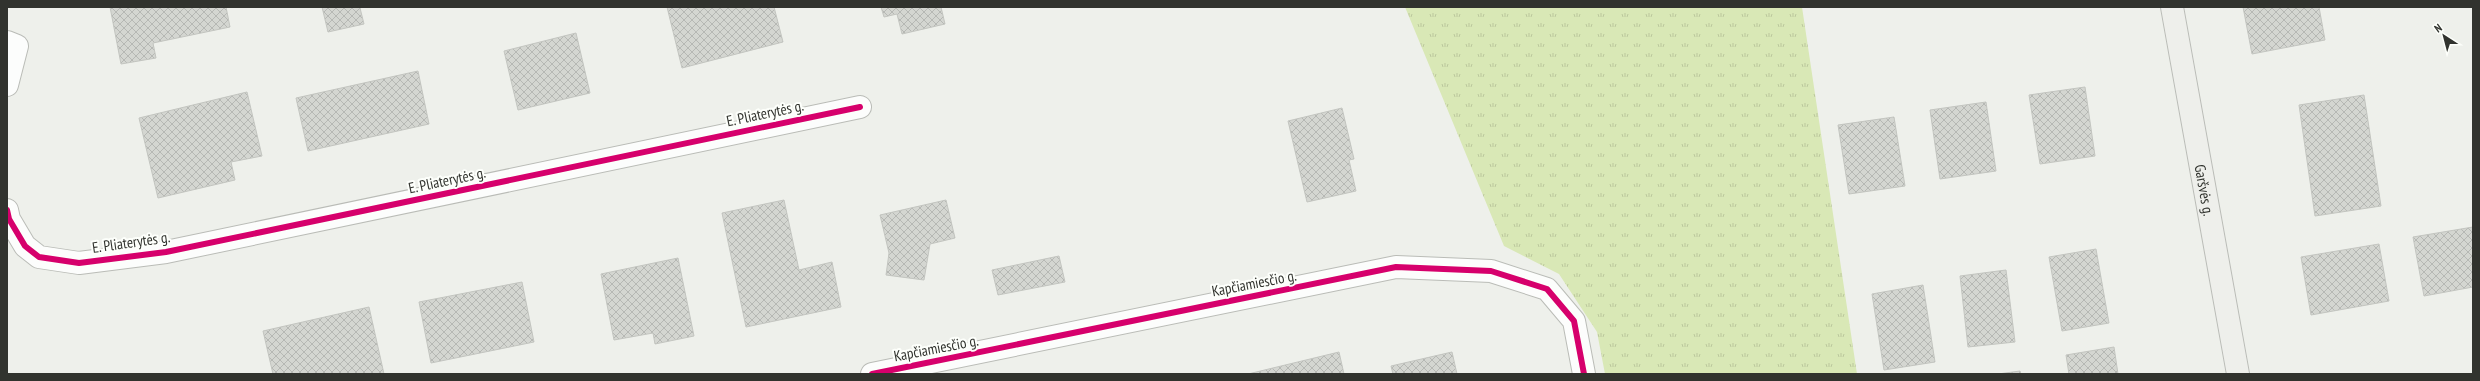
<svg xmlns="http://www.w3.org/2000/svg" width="2480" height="381" font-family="'PT Sans Narrow',sans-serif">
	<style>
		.grass { fill: url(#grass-tufts) }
		.building { fill: url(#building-cross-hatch); stroke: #c3c5c0 }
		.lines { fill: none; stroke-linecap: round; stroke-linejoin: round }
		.minor-casing { stroke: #babcb7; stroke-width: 24 }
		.secondary-casing { stroke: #babcb7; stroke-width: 24 }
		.minor { stroke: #fcfdfc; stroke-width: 22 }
		.secondary { stroke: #eeefeb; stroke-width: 22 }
		.cycleway-casing { stroke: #fdfffb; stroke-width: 8 }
		.cycleway { stroke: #d6006c; stroke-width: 6 }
		.labels { text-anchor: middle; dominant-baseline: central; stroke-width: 4; stroke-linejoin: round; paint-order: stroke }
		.street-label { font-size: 15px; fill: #31332e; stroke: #fdfffb }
	</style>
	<defs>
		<pattern id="grass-tufts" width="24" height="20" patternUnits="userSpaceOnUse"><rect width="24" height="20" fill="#d9e8b6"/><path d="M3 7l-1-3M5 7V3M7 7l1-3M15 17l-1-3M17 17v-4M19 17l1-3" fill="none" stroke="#bbc79d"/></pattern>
		<pattern id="building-cross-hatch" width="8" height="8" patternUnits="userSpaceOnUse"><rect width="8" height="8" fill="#d4d6d1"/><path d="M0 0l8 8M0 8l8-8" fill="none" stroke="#b6b8b4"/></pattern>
	</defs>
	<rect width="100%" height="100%" fill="#eef0eb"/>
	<path class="grass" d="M1405,7h397l55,367h-252l-8,-42 -38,-58 -55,-28z"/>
	<g class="building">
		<path d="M110,7h116l4,20 -77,16 3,15 -35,6z"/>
		<path d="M322,7h41l-3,1 4,16 -36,8z"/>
		<path d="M667,7h107l9,35 -101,26z"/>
		<path d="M881,7h60l4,17 -43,10 -5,-20 -13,3z"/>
		<path d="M2243,7h76l6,33 -73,14z"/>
		<path d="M576,33l14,60 -72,17 -14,-59z"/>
		<path d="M418,71l11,53 -121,27 -12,-53z"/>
		<path d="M2085,87l10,69 -55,8 -11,-69z"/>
		<path d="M247,92l15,64 -31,6 4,18 -77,18 -19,-80z"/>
		<path d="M2364,95l17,111 -66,10 -16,-111z"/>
		<path d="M1986,102l10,69 -56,8 -10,-69z"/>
		<path d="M1342,108l12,51 -5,1 7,31 -49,11 -19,-81z"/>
		<path d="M1894,117l11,69 -56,8 -11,-69z"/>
		<path d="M784,200l15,70 33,-8 9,45 -95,20 -24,-114z"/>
		<path d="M946,200l9,38 -25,6 -6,36 -38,-5 3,-22 -9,-38z"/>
		<path d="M2473,227v60l-49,9 -11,-59z"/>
		<path d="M2379,244l10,57 -78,14 -10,-58z"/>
		<path d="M2096,249l13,74 -47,8 -13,-74z"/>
		<path d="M1059,256l6,26 -67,13 -6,-25z"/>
		<path d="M678,258l16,78 -39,8 -2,-11 -39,7 -13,-66z"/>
		<path d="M2006,270l9,72 -47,5 -8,-71z"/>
		<path d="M522,282l12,60 -103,21 -12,-61z"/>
		<path d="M1923,285l12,77 -51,8 -12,-76z"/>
		<path d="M369,307l15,67h-111l-10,-43z"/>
		<path d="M2114,347l4,27h-49l-3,-19z"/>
		<path d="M1339,352l5,22h-96z"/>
		<path d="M1452,352l5,22h-64l-2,-8z"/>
		<path d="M2020,371l1,3h-23z"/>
	</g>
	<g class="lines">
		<defs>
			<g id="minor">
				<path d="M7,42l10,4 -10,39"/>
				<path d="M7,210l2,9 16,27 14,11 40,6 87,-11 694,-145"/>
				<path d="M872,374l524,-107 95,4 56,18 27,32 10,53"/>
			</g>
			<g id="secondary">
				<path id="s1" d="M2172,7l66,367"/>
			</g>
		</defs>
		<use href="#minor" class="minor-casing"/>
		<use href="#secondary" class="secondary-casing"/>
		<use href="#minor" class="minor"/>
		<use href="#secondary" class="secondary"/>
		<defs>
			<g id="cycleway">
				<path d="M7,210l2,9 16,27 14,11 40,6 87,-11 694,-145"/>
				<path d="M872,374l524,-107 95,4 56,18 27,32 10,53"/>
			</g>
		</defs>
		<use href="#cycleway" class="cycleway-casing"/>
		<use href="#cycleway" class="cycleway"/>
	</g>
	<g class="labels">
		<g class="street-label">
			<text transform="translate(765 113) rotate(-12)">E. Pliaterytės g.</text>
			<text transform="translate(447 180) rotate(-12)">E. Pliaterytės g.</text>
			<text stroke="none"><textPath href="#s1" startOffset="186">Garšvės g.</textPath></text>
			<text transform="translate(131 242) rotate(-8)">E. Pliaterytės g.</text>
			<text transform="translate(1254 283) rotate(-11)">Kapčiamiesčio g.</text>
			<text transform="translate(936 348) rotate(-11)">Kapčiamiesčio g.</text>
		</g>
	</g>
	<rect width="2480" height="381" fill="none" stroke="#31332e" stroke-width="16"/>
	<g transform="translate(2444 36) rotate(324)" stroke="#fdfffb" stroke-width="3" paint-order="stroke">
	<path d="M0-3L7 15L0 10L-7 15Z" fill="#31332e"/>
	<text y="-6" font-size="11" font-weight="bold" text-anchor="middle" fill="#31332e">N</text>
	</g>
</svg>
